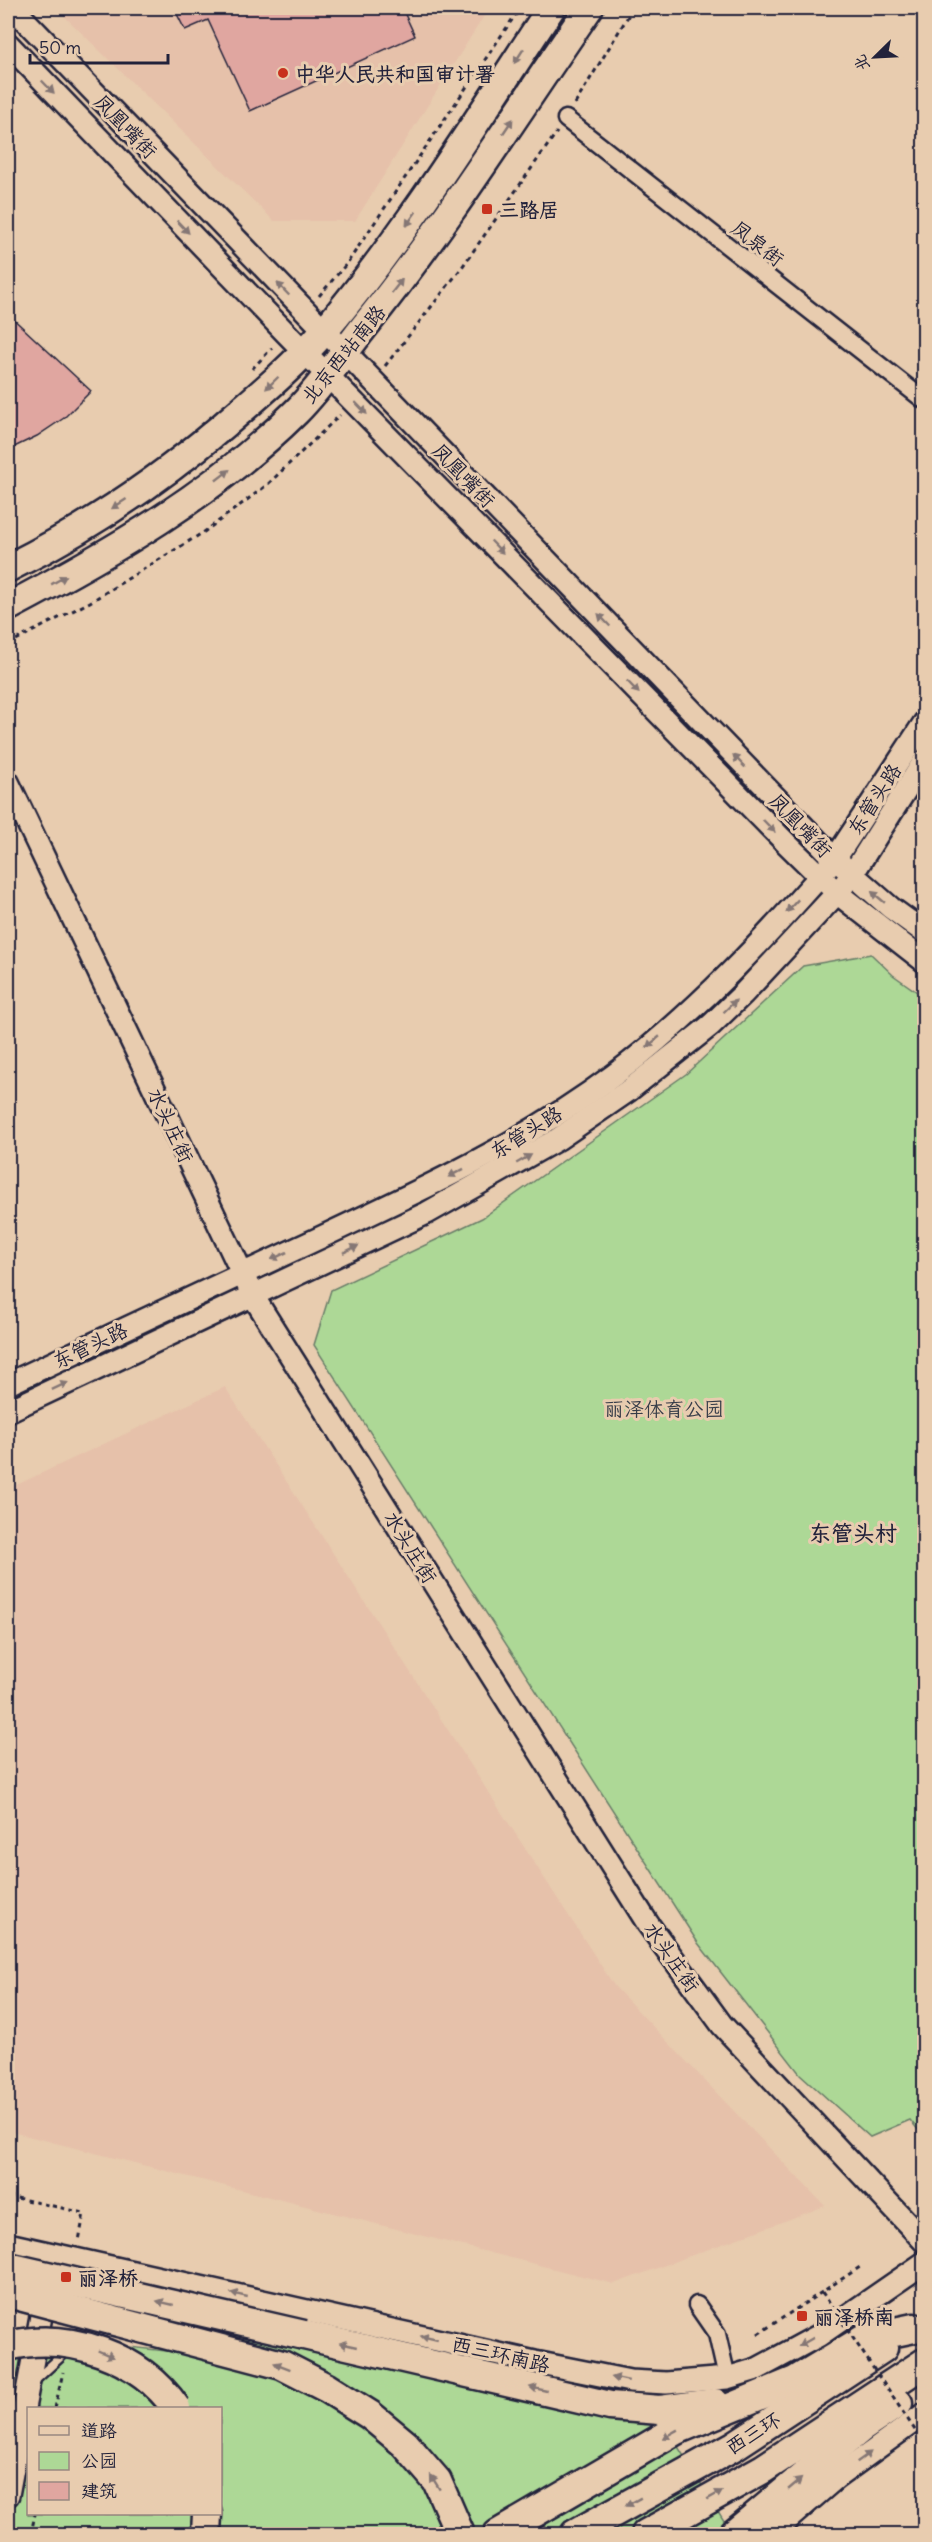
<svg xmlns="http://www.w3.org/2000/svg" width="932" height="2542" font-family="Delius,'LXGW WenKai TC',sans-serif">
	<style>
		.built { fill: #e6c1aa }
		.green { fill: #add896; stroke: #687d68; stroke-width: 1.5; fill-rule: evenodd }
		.building { fill: #e0a6a0; stroke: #22223b; stroke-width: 1.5 }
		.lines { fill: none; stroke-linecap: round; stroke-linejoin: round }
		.service-casing { stroke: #22223b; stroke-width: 13 }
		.minor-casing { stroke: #22223b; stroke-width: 21 }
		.tertiary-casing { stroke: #22223b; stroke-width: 26 }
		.primary-casing { stroke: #22223b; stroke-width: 32 }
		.trunk-casing { stroke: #22223b; stroke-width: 33 }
		.path { stroke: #22223b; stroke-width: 3; stroke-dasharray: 4.5 4.5; stroke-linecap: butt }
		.service { stroke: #e8ccaf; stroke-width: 8 }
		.minor { stroke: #e8ccaf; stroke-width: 16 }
		.tertiary { stroke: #e8ccaf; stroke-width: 21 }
		.primary { stroke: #e8ccaf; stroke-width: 27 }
		.trunk { stroke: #e8ccaf; stroke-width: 28 }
		.trunk-bridge-casing { stroke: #22223b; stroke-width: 33; stroke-linecap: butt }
		.path-bridge { stroke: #22223b; stroke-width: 3; stroke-dasharray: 4.5 4.5; stroke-linecap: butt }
		.trunk-bridge { stroke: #e8ccaf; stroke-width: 28 }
		.oneway { fill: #857775 }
		.poi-dot { fill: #c8321e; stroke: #e8ccaf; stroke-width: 2 }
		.labels { text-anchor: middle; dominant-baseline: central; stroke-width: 6; stroke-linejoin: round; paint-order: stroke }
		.poi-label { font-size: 20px; font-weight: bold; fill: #22223b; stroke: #e8ccaf; text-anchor: start }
		.street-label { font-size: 20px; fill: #22223b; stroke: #e8ccaf }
		.park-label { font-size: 20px; fill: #373d49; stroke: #e8ccaf }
		.quarter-label { font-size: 22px; font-weight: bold; fill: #22223b; stroke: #e8ccaf }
	</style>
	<rect width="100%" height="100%" fill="#e8ccaf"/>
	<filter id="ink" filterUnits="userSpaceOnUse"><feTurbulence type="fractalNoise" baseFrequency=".0167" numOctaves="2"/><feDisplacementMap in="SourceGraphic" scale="12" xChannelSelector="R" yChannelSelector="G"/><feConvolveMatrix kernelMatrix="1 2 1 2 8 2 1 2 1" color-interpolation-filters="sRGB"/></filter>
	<g filter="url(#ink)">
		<g class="built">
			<path d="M56,8h433l-134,213h-81z"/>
			<path d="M225,1387l390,600 210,219 -211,78 -606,-153v-642z"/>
		</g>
		<g class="green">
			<path d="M871,954l22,21 31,22v1140l-14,-17 -40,17 -70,-63 -102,-131 -384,-598 17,-55 151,-72 204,-144 117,-108z"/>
			<path d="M222,2324l437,92 67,108 -13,10h-705v-200l177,19zM28,2408h192v106h-192z"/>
		</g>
		<g class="building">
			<path d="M174,8h228l13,28 -165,75 -42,-91 -23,10z"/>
			<path d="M8,314l83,77 -27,27 -27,18 -29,14z"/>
		</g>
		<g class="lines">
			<defs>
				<path id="service" d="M32,2383l35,-32"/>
				<g id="minor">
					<path d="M566,119l358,281"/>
					<path d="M697,2305l20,29 10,44"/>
				</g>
				<g id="tertiary">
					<path d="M13,8l822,851 56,49 33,24"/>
					<path d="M8,44l278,289 501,511 50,49 87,68"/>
					<path d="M8,782l245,514 395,628 74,101 202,216"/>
					<path d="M8,1384c97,-46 195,-92 292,-137 109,-51 218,-100 314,-172 82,-62 153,-138 221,-216l89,-136"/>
					<path d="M8,1411l419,-198 131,-74 70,-48 83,-66 32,-31 94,-101 15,-18 72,-114"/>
					<path d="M8,2244l527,118 95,19 36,2 61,-5 30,-9 61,-33 106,-73"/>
					<path d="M8,2495l38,-206"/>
					<path d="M771,2534l65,-56 88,-64"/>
				</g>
				<g id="primary">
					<path d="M8,568c77,-38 149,-86 215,-142 35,-30 72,-61 102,-96 85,-101 154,-213 226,-322"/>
					<path d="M8,607c103,-54 204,-112 288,-195 26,-26 45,-56 68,-85 82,-102 151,-212 225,-319"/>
				</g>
				<g id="trunk">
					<path d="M304,2335l306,71 50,4 55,-7"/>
					<path d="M206,2534l1,-20"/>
					<path d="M498,2534l178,-104 119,-49 71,-43 48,-10"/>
					<path d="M575,2534l159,-88 149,-98"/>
					<path d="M646,2534l117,-65 161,-106"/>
					<path d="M734,2534l126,-105 38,-26"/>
				</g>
			</defs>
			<use href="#service" class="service-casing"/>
			<use href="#minor" class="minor-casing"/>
			<use href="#tertiary" class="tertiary-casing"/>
			<use href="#primary" class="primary-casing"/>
			<use href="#trunk" class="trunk-casing"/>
			<g class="path">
				<path d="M575,104l58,-96"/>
				<path d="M319,296l29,-34 172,-254"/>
				<path d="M385,366l75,-96 97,-138"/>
				<path d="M252,369l20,-21"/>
				<path d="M8,644l82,-42 114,-70 63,-47 73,-70"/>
				<path d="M8,2196l76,17 -5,28"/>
				<path d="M758,2334l102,-67"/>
				<path d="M55,2408l8,-36"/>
				<path d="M31,2534l4,-20"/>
			</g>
			<use href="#service" class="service"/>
			<use href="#minor" class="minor"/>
			<use href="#tertiary" class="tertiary"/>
			<use href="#primary" class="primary"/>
			<use href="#trunk" class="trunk"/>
			<defs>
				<g id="trunk-bridge">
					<path d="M8,2267l296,68"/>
					<path d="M8,2293l274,72 45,23 43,27 35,29 32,37 23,53"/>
					<path d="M8,2346c61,-15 132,10 168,62"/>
				</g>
			</defs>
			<use href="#trunk-bridge" class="trunk-bridge-casing"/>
			<path class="path-bridge" d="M822,2292l95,141"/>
			<use href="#trunk-bridge" class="trunk-bridge"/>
		</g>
		<defs><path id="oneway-solid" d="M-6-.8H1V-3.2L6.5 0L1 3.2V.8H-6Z" transform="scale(1.5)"/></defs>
		<g class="oneway">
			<use href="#oneway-solid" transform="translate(519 56) rotate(123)"/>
			<use href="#oneway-solid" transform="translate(48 87) rotate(46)"/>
			<use href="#oneway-solid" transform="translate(508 126) rotate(-56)"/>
			<use href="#oneway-solid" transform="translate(411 219) rotate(125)"/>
			<use href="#oneway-solid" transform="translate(183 227) rotate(46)"/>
			<use href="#oneway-solid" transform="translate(397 286) rotate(-52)"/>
			<use href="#oneway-solid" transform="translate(283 289) rotate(-134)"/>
			<use href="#oneway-solid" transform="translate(272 383) rotate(136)"/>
			<use href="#oneway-solid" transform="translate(361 408) rotate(46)"/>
			<use href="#oneway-solid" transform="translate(223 475) rotate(-38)"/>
			<use href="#oneway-solid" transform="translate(119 504) rotate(147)"/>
			<use href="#oneway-solid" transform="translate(497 547) rotate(46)"/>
			<use href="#oneway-solid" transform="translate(59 580) rotate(-29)"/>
			<use href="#oneway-solid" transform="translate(604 620) rotate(-134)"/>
			<use href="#oneway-solid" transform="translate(633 687) rotate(46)"/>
			<use href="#oneway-solid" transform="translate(739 761) rotate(-134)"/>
			<use href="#oneway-solid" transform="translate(769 826) rotate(46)"/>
			<use href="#oneway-solid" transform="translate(878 897) rotate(-140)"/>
			<use href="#oneway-solid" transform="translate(792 906) rotate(133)"/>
			<use href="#oneway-solid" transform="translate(730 1006) rotate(-44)"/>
			<use href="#oneway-solid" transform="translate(653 1042) rotate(140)"/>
			<use href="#oneway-solid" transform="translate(524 1159) rotate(-30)"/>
			<use href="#oneway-solid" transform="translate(456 1173) rotate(153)"/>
			<use href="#oneway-solid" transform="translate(351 1249) rotate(-26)"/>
			<use href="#oneway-solid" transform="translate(279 1256) rotate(155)"/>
			<use href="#oneway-solid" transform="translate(60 1386) rotate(-25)"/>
			<use href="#oneway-solid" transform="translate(239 2295) rotate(-167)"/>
			<use href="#oneway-solid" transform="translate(165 2303) rotate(-167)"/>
			<use href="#oneway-solid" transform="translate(429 2338) rotate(-167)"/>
			<use href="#oneway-solid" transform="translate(806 2342) rotate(150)"/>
			<use href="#oneway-solid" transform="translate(348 2345) rotate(-167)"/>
			<use href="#oneway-solid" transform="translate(106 2354) rotate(23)"/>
			<use href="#oneway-solid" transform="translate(282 2366) rotate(-159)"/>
			<use href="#oneway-solid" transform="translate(620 2379) rotate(-168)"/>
			<use href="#oneway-solid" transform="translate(538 2389) rotate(-167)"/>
			<use href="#oneway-solid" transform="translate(670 2434) rotate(151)"/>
			<use href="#oneway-solid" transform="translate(864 2457) rotate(-36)"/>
			<use href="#oneway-solid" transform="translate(435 2482) rotate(-122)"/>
			<use href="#oneway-solid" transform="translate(795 2484) rotate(-40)"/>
			<use href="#oneway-solid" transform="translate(715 2495) rotate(-29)"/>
			<use href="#oneway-solid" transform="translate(633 2502) rotate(151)"/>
		</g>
	</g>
	<g class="poi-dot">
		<circle cx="283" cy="73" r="6"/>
		<rect x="481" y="203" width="12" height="12" rx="3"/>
		<rect x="60" y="2271" width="12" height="12" rx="3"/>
		<rect x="796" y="2310" width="12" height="12" rx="3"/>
	</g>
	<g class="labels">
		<g class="poi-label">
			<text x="295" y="73">中华人民共和国审计署</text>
			<text x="499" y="209">三路居</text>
			<text x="78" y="2277">丽泽桥</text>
			<text x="814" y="2316">丽泽桥南</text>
		</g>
		<g class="street-label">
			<text transform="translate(126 126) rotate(46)">凤凰嘴街</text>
			<text transform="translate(758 243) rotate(38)">凤泉街</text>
			<text transform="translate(343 354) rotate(-51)">北京西站南路</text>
			<text transform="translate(464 475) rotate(46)">凤凰嘴街</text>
			<text transform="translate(874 799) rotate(-57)">东管头路</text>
			<text transform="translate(801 825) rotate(46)">凤凰嘴街</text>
			<text transform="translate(171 1125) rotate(65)">水头庄街</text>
			<text transform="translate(526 1132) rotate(-32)">东管头路</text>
			<text transform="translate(90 1345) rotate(-25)">东管头路</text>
			<text transform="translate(411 1547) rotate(58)">水头庄街</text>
			<text transform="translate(672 1957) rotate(55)">水头庄街</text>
			<text transform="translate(501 2354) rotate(13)">西三环南路</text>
			<text transform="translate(753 2433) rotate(-32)">西三环</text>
		</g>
		<g class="park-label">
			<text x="664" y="1408">丽泽体育公园</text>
		</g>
		<g class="quarter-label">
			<text x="853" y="1533">东管头村</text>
		</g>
	</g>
	<rect width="932" height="2542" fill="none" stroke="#e8ccaf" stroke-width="30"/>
	<rect x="15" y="15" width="902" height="2512" fill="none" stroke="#22223b" stroke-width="2" filter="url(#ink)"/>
	<rect x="27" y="2407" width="195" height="108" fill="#e8ccaf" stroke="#998881" stroke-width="1.5"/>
	<rect x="39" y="2426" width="30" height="9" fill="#e8ccaf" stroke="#998881" stroke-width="1.5"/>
	<text x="81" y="2437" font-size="18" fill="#22223b">道路</text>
	<rect x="39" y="2452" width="30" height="18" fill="#add896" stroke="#998881" stroke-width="1.5"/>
	<text x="81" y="2467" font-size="18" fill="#22223b">公园</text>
	<rect x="39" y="2482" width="30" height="18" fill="#e0a6a0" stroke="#998881" stroke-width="1.5"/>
	<text x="81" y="2497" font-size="18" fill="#22223b">建筑</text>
	<g transform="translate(875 57) rotate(246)" stroke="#e8ccaf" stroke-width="4.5" paint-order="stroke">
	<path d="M0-4.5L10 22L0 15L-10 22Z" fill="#22223b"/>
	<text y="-9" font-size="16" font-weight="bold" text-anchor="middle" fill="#22223b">北</text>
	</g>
	<path d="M30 54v9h138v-9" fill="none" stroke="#22223b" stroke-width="3"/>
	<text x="39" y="54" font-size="18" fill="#22223b" stroke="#e8ccaf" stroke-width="4.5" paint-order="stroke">50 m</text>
</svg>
